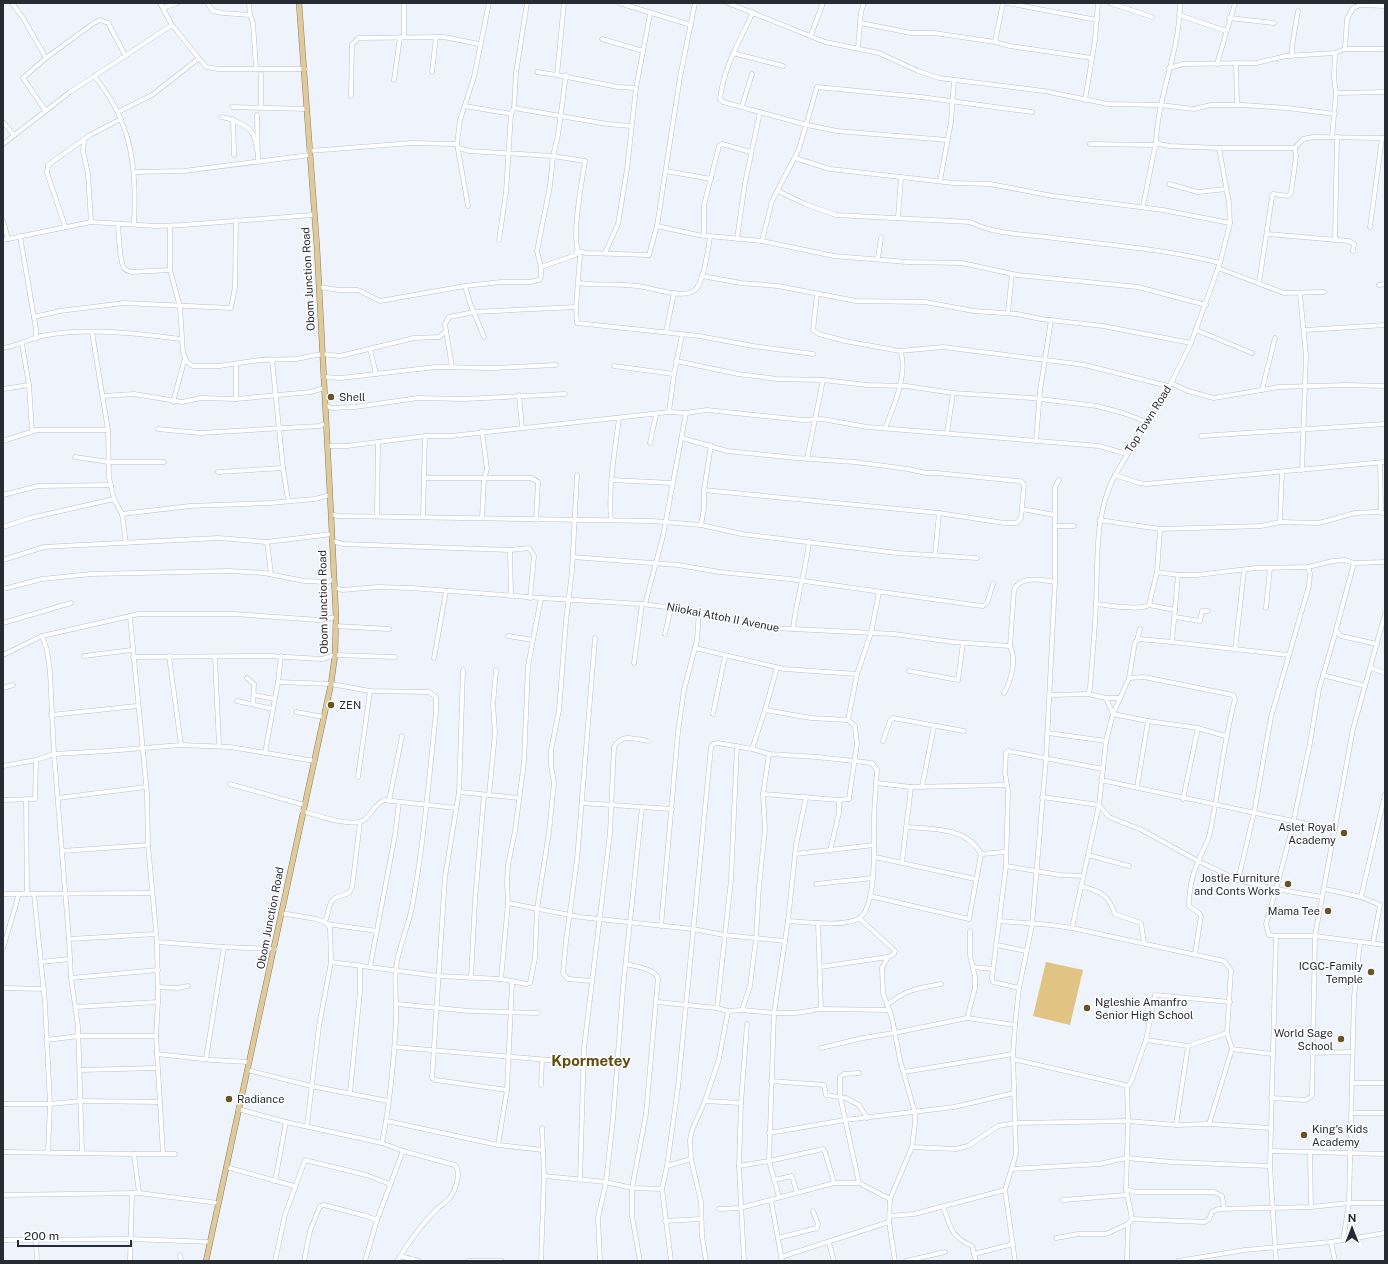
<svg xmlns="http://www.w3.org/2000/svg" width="1388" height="1264" font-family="'Public Sans',sans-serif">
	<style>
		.green { fill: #e1c484 }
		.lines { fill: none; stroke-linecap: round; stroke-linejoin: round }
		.minor-casing { stroke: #b5c0d8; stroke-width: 5 }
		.major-casing { stroke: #907c4e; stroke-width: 6 }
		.minor { stroke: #fff; stroke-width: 4 }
		.major { stroke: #deca9d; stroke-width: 5 }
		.poi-dot { fill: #685322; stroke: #fff; stroke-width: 1.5 }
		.labels { text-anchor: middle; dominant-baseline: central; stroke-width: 3; stroke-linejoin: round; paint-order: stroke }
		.street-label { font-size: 11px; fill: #272b34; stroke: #fff }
		.poi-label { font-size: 11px; fill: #272b34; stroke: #fff; text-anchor: start }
		.district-label { font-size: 15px; font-weight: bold; fill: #634b0f; stroke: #fff }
	</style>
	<rect width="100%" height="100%" fill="#eef3fc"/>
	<path class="green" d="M1046,962l37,8 -13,55 -37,-9z"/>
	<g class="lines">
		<defs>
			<g id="minor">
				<path d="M12,3l11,15 23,40"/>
				<path d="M160,3l12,22 34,42 13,2h86"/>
				<path d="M207,3l6,8 10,2 27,2 3,8 3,45"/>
				<path d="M249,3l1,12"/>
				<path d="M564,3l-7,72 61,12 18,1"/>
				<path d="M619,3l72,22"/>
				<path d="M728,3l97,39 54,11 39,18 21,7 105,13 64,13 52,1 34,4 17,-4h32l44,3 48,6"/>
				<path d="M1007,3l90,17"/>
				<path d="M1110,3l42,14"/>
				<path d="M1180,3c0,48 -22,91 -24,139l3,2 11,2 49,2h76l8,-9 10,-2 72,1"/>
				<path d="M163,8l14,-5"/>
				<path d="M753,12c-13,28 -30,57 -33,87l3,3 84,23 30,6 110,9"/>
				<path d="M1179,15l47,16"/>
				<path d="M1229,18l45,5"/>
				<path d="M861,23l50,10h23l61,9 15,4 82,12"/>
				<path d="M811,35l12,-32"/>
				<path d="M404,37v-34"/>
				<path d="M602,39l41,12"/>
				<path d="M995,42l8,-39"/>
				<path d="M858,48l3,-36 3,-9"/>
				<path d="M1345,49l2,-30 6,-11 7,-3 25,1"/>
				<path d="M733,53l50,13"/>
				<path d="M1292,56v-10l6,-35"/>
				<path d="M1236,63l1,42"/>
				<path d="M1217,64l18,-61"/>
				<path d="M1169,68l14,-4 73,-1 30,-7 49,-3 10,-4h40"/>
				<path d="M432,72l4,-35"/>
				<path d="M537,72l20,3"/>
				<path d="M94,76c38,45 43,92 40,148"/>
				<path d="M394,80l6,-43"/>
				<path d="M1336,93l49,-1"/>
				<path d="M351,96l1,-51 6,-7 86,-1 35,7"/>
				<path d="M1085,100l10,-60 3,-37"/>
				<path d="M465,106l46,8"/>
				<path d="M742,106l10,-32"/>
				<path d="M232,107l74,2"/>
				<path d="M261,108v-34"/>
				<path d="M514,108l93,16 24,2"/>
				<path d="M45,110l-22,-32 23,-20 48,-35 6,-3 8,3 17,32"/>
				<path d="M118,112l34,-17 46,-36"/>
				<path d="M257,115l1,46"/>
				<path d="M222,117c10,2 26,8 31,17 2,5 3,11 4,16"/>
				<path d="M233,119l1,36"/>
				<path d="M3,122l10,12"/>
				<path d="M1332,137l4,-44 -2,-15 1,-25"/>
				<path d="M84,141l-1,10 5,23 3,48"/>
				<path d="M3,144l67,-52 102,-67"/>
				<path d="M1090,144l66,1"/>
				<path d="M459,148l10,3 84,5 32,5c-3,21 -15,79 -5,95l-4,51 1,16 122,13 54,10 60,8"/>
				<path d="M309,151l103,-8 45,1"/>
				<path d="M795,158l35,11 124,14 36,1 63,12 110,14 67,13"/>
				<path d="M666,171l45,8"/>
				<path d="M135,172l49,-1 126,-16"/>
				<path d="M940,181l11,-59 3,-42"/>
				<path d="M1169,184l29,8 28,-3"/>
				<path d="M778,191l27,13 31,11 134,7c25,13 57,12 84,16 55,7 112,11 166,25"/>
				<path d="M468,206l-11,-62 3,-24 14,-43 15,-74"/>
				<path d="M1143,206l13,-64"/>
				<path d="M898,218l3,-41"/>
				<path d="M3,221l5,18"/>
				<path d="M118,224c1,10 1,36 6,44 2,3 5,3 8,4l38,-2"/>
				<path d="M65,226l-18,-53 1,-8 42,-30 31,-16"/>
				<path d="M170,226v44l10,37 3,46 4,9 6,4h26l41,-6 36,-1 26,-5 18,2 74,-18 25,-1 7,-6 -1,-7 4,-7 25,-5 102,-5"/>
				<path d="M657,226l41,9 64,6 72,15 73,6 55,1 55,12 121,12 68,18"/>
				<path d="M1370,227l12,-89"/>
				<path d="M1267,234l82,7 5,3 -1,7"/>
				<path d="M20,236l16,93v10"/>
				<path d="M704,236v-31l15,-59 3,-2 29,8"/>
				<path d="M737,239l8,-56 15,-71"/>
				<path d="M3,240l88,-18 65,4 27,-1 129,-10 2,-3"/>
				<path d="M499,240l7,-48 5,-78 3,-6 2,-35 11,-70"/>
				<path d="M1335,240l2,-103"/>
				<path d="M762,241l10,-40 27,-52 18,-62 104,10 111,15"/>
				<path d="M577,251l9,2 63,2 8,-29 23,-149 15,-74"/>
				<path d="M605,253l13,-29 9,-55 9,-81 14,-74"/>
				<path d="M878,258l3,-20"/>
				<path d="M541,267l-4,-16 13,-65 3,-30 5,-21 8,-60"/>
				<path d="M1218,268l66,25 40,-1"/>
				<path d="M702,276l39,7 37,3 78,15 69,1 49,9 43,3 24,5 62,7 88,17"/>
				<path d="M579,283c21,3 43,0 65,4 11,2 41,12 51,3 9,-8 13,-41 15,-53"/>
				<path d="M1259,283l13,-86 1,-3 15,2 3,-3 5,-36 -1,-9"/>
				<path d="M1379,285l6,-1"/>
				<path d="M465,286l5,17 14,34"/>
				<path d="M319,287l20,3h19l22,11 85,-15 36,-4h29l9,-2 2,-3v-10l34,-12 2,-4"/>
				<path d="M817,294l-4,36 6,4 26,7 55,10 43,-4 142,18 83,21"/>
				<path d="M1300,294l6,62 -4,114"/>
				<path d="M1008,312l4,-38"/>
				<path d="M34,317l26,-6 64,-8 107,5 4,-21 1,-67"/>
				<path d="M1196,330l56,23"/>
				<path d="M1305,330l80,-5"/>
				<path d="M446,331l6,36"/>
				<path d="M92,332l16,98 1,47 5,22 8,15 4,29"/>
				<path d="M666,332l8,-39"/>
				<path d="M22,344l7,41 3,46"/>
				<path d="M3,348c15,-2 29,-11 44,-13 40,-8 94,-1 134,4"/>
				<path d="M370,349l6,25"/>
				<path d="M272,359l11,109 5,32"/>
				<path d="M676,361l62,13 39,5 46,1 44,5 39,1 47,7 79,5 65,8 26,7 24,9"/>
				<path d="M236,364v35"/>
				<path d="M614,366l60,8"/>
				<path d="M323,377l18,1 95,-11 56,1 64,-3"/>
				<path d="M1171,383l17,8 26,7 65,-11 67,-2 39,1"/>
				<path d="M3,389l26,-4"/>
				<path d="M1262,390l13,-52"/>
				<path d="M519,395l3,32"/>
				<path d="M103,396l31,-2 48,8 19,-4 35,1 75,-7 13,-4"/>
				<path d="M173,402l12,-44"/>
				<path d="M325,405l6,3 24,-1 63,-9 46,1 101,-5"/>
				<path d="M669,412l5,-38 8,-39"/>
				<path d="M885,428c8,-19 24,-57 15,-77"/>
				<path d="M158,429l42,4 120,-7 6,-3"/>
				<path d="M947,433l6,-40"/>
				<path d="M1201,436l184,-12"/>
				<path d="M3,441l34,-11h71"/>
				<path d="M1036,441l4,-50 11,-71"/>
				<path d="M650,443l6,-28"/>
				<path d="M327,446h20l78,-10h26l218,-24 17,1 21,-3 96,10 19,-1 45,8 232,19 28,8"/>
				<path d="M75,457l34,5h55"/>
				<path d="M807,459l16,-79"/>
				<path d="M1380,463l1,49"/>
				<path d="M218,472l65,-4"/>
				<path d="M1115,475l24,8 7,1 239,-22"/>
				<path d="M425,478h106l7,4 -2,38"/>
				<path d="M612,480l60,3"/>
				<path d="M704,490l7,-45"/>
				<path d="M3,495l35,-9 73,-1"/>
				<path d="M1022,509l33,6"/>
				<path d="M122,514l68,-8 80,-3 45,-4 15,-4"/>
				<path d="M331,514l7,2 314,5 49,4 3,-17v-18l235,23 65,10h13l4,-5 3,-33 -2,-3 -3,-1 -82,-8h-11l-18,-4 -53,-7 -59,-4 -69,-7 -45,-13"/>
				<path d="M377,515l1,-73"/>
				<path d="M423,517l2,-81"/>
				<path d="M482,518l2,-39 3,-10 -5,-38"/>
				<path d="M611,520c-3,-34 4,-68 8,-102"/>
				<path d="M1099,520l61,9 101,-3 19,-4 39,1 36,-10 21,-1 9,1"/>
				<path d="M1280,522l2,-49"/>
				<path d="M701,525l41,9 155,19 80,5"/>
				<path d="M1055,526h19"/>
				<path d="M3,527l27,-9 84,-19"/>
				<path d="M332,541l11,3 167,6 19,-2 5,8 -4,42"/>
				<path d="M267,542l4,32"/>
				<path d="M510,550l1,46"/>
				<path d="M935,555l4,-42"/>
				<path d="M573,557l105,8 42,7 70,7 184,26 9,1 4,-3 6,-19"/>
				<path d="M3,560l41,-13 18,-1 156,-8 49,4 65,-8"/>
				<path d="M1354,563l-18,67 5,6 36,8"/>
				<path d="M1157,572l21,3h19l59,-7 52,-1 25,-6 12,-1 9,3 31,-1"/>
				<path d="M334,587l8,3 36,-3 33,1 130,10 101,6 49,6 83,18 120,6 59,8 57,4 4,-56c6,-15 28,-10 41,-8"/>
				<path d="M3,589l39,-10 49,-5 138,-3 35,2 40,8 24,1 6,-3"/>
				<path d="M645,604l18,-68 23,-123"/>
				<path d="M1096,604c12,1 43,7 53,1l8,-33 3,-43"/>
				<path d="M1149,605l26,5"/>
				<path d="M1266,608l4,-40"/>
				<path d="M130,617l17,176 1,52 9,97 1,60 -2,34 7,118"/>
				<path d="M1175,617l25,4 2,-10h6"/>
				<path d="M3,623l68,-20"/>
				<path d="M335,626l54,3"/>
				<path d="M793,629c3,-29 13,-58 16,-88"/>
				<path d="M665,634l6,-27"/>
				<path d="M42,636l5,14 3,22 4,82 15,185 2,39 7,48 4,127"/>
				<path d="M508,636l25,4"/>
				<path d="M1137,640l3,-11"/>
				<path d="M1172,642l6,-67"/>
				<path d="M695,648l89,21 73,5"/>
				<path d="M1235,650l9,-79"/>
				<path d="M3,655l39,-19 97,-22h95l86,6 16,-3"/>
				<path d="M84,656l48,-6"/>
				<path d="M169,656l12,89"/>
				<path d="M133,657l136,-1 53,3 13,-4 60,2"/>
				<path d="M215,657l4,89"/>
				<path d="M434,658l12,-67"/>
				<path d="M634,663l8,-59"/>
				<path d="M1371,668l14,5"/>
				<path d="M463,670l-4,122 -14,85 -13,201 4,2 71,10"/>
				<path d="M909,671l49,9 5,-37"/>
				<path d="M1323,675l42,11"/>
				<path d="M247,678l7,6 -1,20"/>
				<path d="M1129,678l15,-1 89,18 2,4c-12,45 -16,92 -26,138 -3,9 -8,16 -11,25 -6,13 -9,30 -9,44l10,7 2,3 -6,38"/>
				<path d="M278,682l53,2 39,7 59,1 7,5v15c-7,65 -12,131 -24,195 -4,21 -14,41 -16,61 -2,17 1,35 0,52 -2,40 -6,83 -14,123"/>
				<path d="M3,688l10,-3"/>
				<path d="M1004,693c7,-12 13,-34 6,-47"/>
				<path d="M1088,694l2,-6c2,-28 5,-56 6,-85 2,-44 -2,-87 19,-128l56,-92 20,-40 29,-80 10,-40 -1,-20 -10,-55"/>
				<path d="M254,695l21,4"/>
				<path d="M1050,695l38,-1 18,4h14"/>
				<path d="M237,701l36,8"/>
				<path d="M765,710l12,-42"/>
				<path d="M296,712l28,5"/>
				<path d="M713,714l12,-58"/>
				<path d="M51,715l86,-9"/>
				<path d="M848,720l9,-46 14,-41 8,-41"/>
				<path d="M1048,733l58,8"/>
				<path d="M1225,736l-27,-8 -50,-7 -35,-7 16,-36 6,-36 4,-3 33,3 116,13"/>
				<path d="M883,741l7,-20 3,-3 71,13"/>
				<path d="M752,749l13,-39 46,8 37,2 7,6 2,18 -8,55 -10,1 -76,-6"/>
				<path d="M265,753l13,-71 3,-26"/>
				<path d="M3,766l33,-6 18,-6 53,-3 74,-6 49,2 85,14"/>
				<path d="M358,777l12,-86"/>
				<path d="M1101,780l234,50"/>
				<path d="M876,783l35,4 95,-2"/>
				<path d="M230,784l74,21"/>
				<path d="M922,787l12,-61"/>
				<path d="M1137,787l11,-66"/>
				<path d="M459,792l60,6"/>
				<path d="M489,795l6,-62 -2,-29 3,-34"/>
				<path d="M1042,797l57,8 10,12 33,13 56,31 40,19 38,9 -10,35 3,11 7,1 -6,230 6,95"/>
				<path d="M58,798l88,-11"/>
				<path d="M26,799l1,95"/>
				<path d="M1183,799l15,-71"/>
				<path d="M3,800l32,-1 1,-39"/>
				<path d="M389,801l13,-65"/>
				<path d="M582,803l90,6"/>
				<path d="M302,811c14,4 49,17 62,9 8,-6 11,-16 20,-20l72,8"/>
				<path d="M906,827c27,2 61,0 75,27"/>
				<path d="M62,851l86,-6"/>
				<path d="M830,851l9,-38v-13"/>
				<path d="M795,854l79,-9"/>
				<path d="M1088,855l41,11"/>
				<path d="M875,857l100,22"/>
				<path d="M902,862l9,-75"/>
				<path d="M1006,866l54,9 23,1"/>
				<path d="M1238,880l16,-67 17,-96 38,-131 1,-12 -2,-7"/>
				<path d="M816,884l57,-6"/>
				<path d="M1080,886c20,5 28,8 35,28l26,9 3,20"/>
				<path d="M1325,889l36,8 19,8 -7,38"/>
				<path d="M3,894l149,-1"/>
				<path d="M34,894l11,109 5,101 -2,48"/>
				<path d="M870,896l99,23 12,-65 24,-2"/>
				<path d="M1322,897l-46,-8 15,-56 19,-90 9,-54 17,-58"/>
				<path d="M1361,897l24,-103"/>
				<path d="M508,903l72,14 113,12 31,6 61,6"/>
				<path d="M281,913l35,6 9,3 5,6 1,34 -12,64 -12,100"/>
				<path d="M1000,921l51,4 21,3 152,33 7,9 -4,63 5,16 -23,75"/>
				<path d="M325,922l6,-20 4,-4 14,-5 3,-5 8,-66"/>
				<path d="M818,923l3,86"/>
				<path d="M327,924l50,7"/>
				<path d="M661,926l17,-194 6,-42 13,-50 2,-28"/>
				<path d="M1072,928l27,-123 7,-64 7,-27 -7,-16"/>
				<path d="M1276,936h39l70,9"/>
				<path d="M69,939l87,-5"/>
				<path d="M157,942l67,5 51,2"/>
				<path d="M997,945l29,6"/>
				<path d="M3,948l16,-54"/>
				<path d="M888,957l-6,11 1,25 9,25 8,42 15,53v10l-3,24 -22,52 -1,23 6,39"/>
				<path d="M40,962l30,-3"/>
				<path d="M331,962l107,14 63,3 25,5 4,-1 5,-25 2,-49 12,-77 5,-49 -3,-18v-15l8,-40 7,-89 6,-50 5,-96"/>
				<path d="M626,964c10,3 27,4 32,14l-12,136 -14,74v28l8,45"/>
				<path d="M370,967l25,-132 4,-33"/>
				<path d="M820,967l68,-10 6,-3 1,-3 -3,-3 -32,-29"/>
				<path d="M973,967l20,2"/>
				<path d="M71,978l87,-8"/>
				<path d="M471,978l4,-77 9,-106"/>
				<path d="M501,979l7,-76 -1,-20 1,-18 7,-34 9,-69 4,-96 13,-68"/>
				<path d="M592,981l-24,-2 -5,-6 3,-32 11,-81 18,-222"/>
				<path d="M158,987l20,1 10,-2"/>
				<path d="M3,988l41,1"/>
				<path d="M1019,988l-26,-6 -1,-4 14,-112 2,-75 -3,-18 1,-20 2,-2 95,18"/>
				<path d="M657,1002l60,6 11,3 14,-1 32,3h22l25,-4 69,1"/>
				<path d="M397,1004l72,7 69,2"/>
				<path d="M887,1005c18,-15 31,-17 54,-21"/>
				<path d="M76,1007l82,-5"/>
				<path d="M717,1008l14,-128 6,-134"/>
				<path d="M742,1010l8,-24 6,-47 3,-53 6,-56 -2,-36 6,-40"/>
				<path d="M967,1018l8,-30v-11l-5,-22v-24"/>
				<path d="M46,1040l33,-4h77"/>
				<path d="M1146,1040l9,-45 75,7"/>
				<path d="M1188,1046l39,-13"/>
				<path d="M395,1047l189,16"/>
				<path d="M821,1048l42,-10 31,-5 73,-15 48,7"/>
				<path d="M1232,1049l40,5"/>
				<path d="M1312,1053l40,-1"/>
				<path d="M157,1054l55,6 37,2"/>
				<path d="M206,1059l18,-112"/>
				<path d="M1013,1059l112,26 2,2 1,34 -2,68 6,30 -4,5 -1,37"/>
				<path d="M80,1070l77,-2"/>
				<path d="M247,1070l64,16 77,15"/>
				<path d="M904,1072l109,-18"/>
				<path d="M859,1073l-15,1 -4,3v19l19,87"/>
				<path d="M771,1081l53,4 2,10 20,3 13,7 8,13"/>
				<path d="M1353,1083h32"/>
				<path d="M541,1085l1,-25"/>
				<path d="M1127,1087l4,-5 15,-42 42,6 -12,79"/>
				<path d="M350,1093l10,-102v-26"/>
				<path d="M1271,1098l34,2 7,-4 3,-160 38,-207 32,-115"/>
				<path d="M705,1101l36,2 -2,63 5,95"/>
				<path d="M741,1103l6,-79"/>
				<path d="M3,1104h47l31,-3 79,1"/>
				<path d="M238,1109l48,13 96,21 21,8 52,14c7,9 0,26 -6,34 -4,4 -9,7 -12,10 -15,15 -29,34 -40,52"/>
				<path d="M1352,1113h33"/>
				<path d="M387,1121l111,24 45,5"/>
				<path d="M769,1133l76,-13 109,-13 60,-14"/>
				<path d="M498,1145l9,-55 5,-107"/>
				<path d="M912,1147l44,2 12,-3 30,-20 17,-3 113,-2 48,4 33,-1 61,4"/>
				<path d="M1271,1151l114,3"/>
				<path d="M3,1152l131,2 5,39"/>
				<path d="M1310,1153l1,54"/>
				<path d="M134,1154h41"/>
				<path d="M667,1166l24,-7"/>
				<path d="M739,1166l30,-5 54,-12 2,3 9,31"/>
				<path d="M226,1167l68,19"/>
				<path d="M1012,1169l87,-5 27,-6 46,4 98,4"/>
				<path d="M544,1176l62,6 26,6 30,1"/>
				<path d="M580,1180l4,-132 26,-215 4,-86c8,-14 20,-8 34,-6"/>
				<path d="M774,1180l18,-4 5,17"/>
				<path d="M275,1181l11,-59"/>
				<path d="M1126,1189l9,3h79l8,4 2,12"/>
				<path d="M3,1195l136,-2 79,10"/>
				<path d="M779,1197l-10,-36 5,-148 14,-92 8,-76 10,-48"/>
				<path d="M771,1200l11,61"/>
				<path d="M1063,1200l63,-5"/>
				<path d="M943,1206c8,22 7,30 29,40l4,15"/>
				<path d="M719,1209l21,-1 94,-25h25l31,16"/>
				<path d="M890,1216l24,-2 91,-24"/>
				<path d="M1132,1219l73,3 4,-3 3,-7 6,-3 93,-2 38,-4h36"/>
				<path d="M665,1221l36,-2"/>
				<path d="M778,1238l39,-10 1,-4 -5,-13"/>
				<path d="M1056,1238l22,-4h28l22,-10"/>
				<path d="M3,1240l128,-1 79,3"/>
				<path d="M36,1240l1,21"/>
				<path d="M1343,1240l6,-37 5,-206 6,-55"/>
				<path d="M1331,1242l4,19"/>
				<path d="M829,1243l5,18"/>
				<path d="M974,1254l39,-10"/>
				<path d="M180,1255l1,6"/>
				<path d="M400,1256l19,5"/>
				<path d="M781,1257l108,-35"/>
				<path d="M130,1261l2,-68"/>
				<path d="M275,1261l10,-46 20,-55 61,15 24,9"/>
				<path d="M304,1261l6,-30 10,-25 4,-1 42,11 11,4"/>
				<path d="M365,1261l12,-41 26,-69"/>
				<path d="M468,1261h34"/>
				<path d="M541,1261l3,-85 -2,-48"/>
				<path d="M600,1261l-2,-43 8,-36 7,-63 10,-131 19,-181"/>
				<path d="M671,1261l-9,-72 5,-23 11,-79 33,-340 2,-3 5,-1 34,6 17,5 48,3 55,6 5,7c-1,17 -3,35 -3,52 0,19 3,88 -16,97 -15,8 -53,3 -70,2"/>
				<path d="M706,1261l-4,-25 -1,-34 -10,-43 -1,-19 2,-10 13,-29 14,-42 9,-48"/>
				<path d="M906,1261l39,-9"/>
				<path d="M1015,1261l-10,-71 11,-36 -3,-100 2,-29 4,-37 13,-63 14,-166 9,-177v-95l4,-7"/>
				<path d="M1178,1261l67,-11 86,-8 54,-9"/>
			</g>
			<path id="major" d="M206,1261l125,-577 4,-29 1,-38 -5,-103 -14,-266 -18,-245"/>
		</defs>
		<use href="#minor" class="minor-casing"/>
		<use href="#major" class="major-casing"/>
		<use href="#minor" class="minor"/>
		<use href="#major" class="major"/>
	</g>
	<g class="poi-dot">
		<circle cx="331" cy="397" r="4"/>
		<circle cx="331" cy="705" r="4"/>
		<circle cx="1344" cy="833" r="4"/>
		<circle cx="1288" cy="884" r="4"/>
		<circle cx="1328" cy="911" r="4"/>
		<circle cx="1371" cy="972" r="4"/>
		<circle cx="1087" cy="1008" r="4"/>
		<circle cx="1341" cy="1039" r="4"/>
		<circle cx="229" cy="1099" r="4"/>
		<circle cx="1304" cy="1135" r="4"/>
	</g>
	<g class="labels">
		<g class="street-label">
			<text transform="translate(308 279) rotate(-93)">Obom Junction Road</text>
			<text transform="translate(1148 419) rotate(-58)">Top Town Road</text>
			<text transform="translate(323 602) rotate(-91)">Obom Junction Road</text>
			<text transform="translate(723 617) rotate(11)">Niiokai Attoh II Avenue</text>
			<text transform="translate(270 918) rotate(-79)">Obom Junction Road</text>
		</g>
		<g class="poi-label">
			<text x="339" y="397">Shell</text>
			<text x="339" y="705">ZEN</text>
			<text x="1336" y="827" text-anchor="end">Aslet Royal<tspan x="1336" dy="13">Academy</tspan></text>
			<text x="1280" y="878" text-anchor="end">Jostle Furniture<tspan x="1280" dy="13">and Conts Works</tspan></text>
			<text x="1320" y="911" text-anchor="end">Mama Tee</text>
			<text x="1363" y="966" text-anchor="end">ICGC-Family<tspan x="1363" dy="13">Temple</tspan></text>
			<text x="1095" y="1002">Ngleshie Amanfro<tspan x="1095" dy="13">Senior High School</tspan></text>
			<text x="1333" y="1033" text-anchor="end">World Sage<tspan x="1333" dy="13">School</tspan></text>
			<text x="237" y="1099">Radiance</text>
			<text x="1312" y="1129">King's Kids<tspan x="1312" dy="13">Academy</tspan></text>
		</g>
		<g class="district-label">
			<text x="591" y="1060">Kpormetey</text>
		</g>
	</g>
	<rect width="1388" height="1264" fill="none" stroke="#272b34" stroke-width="8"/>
	<g transform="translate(1352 1228)" stroke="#ffffff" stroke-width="3" paint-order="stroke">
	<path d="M0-3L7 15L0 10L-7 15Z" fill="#272b34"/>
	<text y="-6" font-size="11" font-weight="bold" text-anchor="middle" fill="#272b34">N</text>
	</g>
	<path d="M18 1240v6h113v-6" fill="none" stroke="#272b34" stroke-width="2"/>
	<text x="24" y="1240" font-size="12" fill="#272b34" stroke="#ffffff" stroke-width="3" paint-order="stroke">200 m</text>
</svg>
